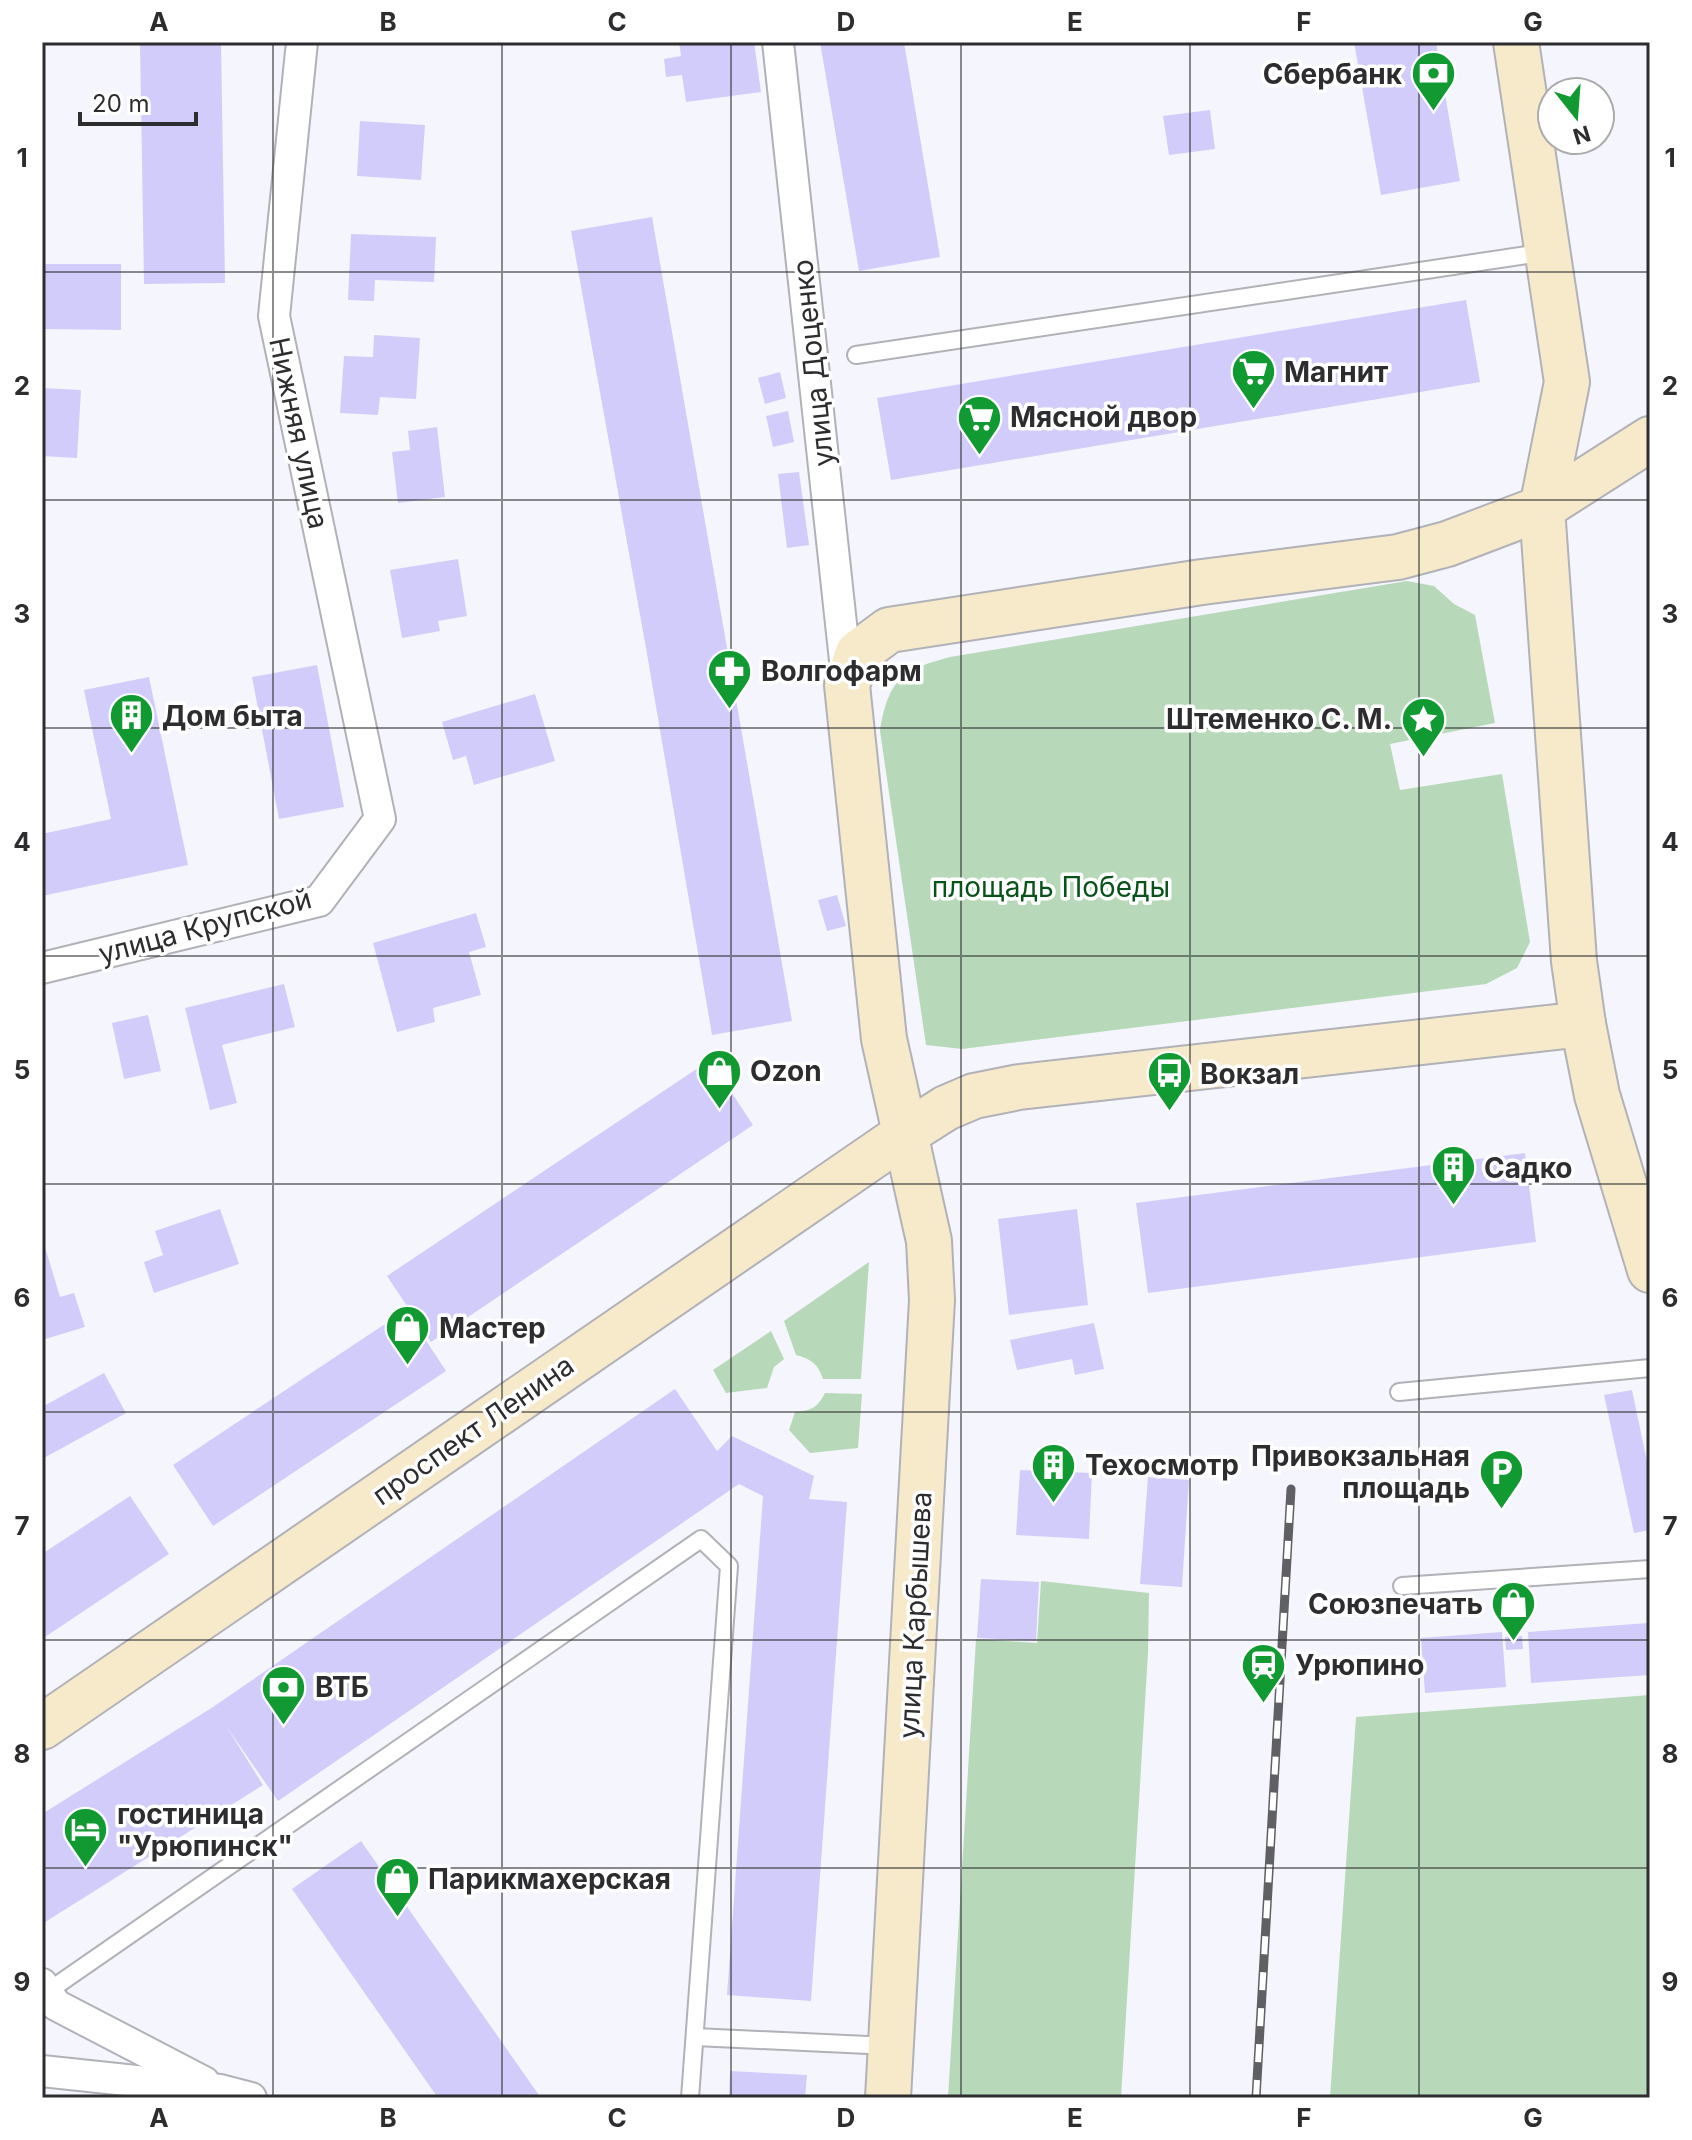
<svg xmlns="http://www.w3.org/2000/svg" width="1692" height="2140" font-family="Inter,sans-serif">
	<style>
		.green { fill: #b7d9b9 }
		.building { fill: #d2ccfb }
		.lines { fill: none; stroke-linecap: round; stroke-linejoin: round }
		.lane-casing { stroke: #b1b1b8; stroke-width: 20 }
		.street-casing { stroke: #b1b1b8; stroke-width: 34 }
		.secondary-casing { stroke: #b1b1b8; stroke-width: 48 }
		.lane { stroke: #fff; stroke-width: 16 }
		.street { stroke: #fff; stroke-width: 30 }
		.secondary { stroke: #f7eacb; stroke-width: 44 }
		.rail-casing { stroke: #5f5f64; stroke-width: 9 }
		.rail { stroke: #fff; stroke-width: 6; stroke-dasharray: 18; stroke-linecap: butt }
		.grid { fill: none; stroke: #2d2d30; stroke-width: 2; stroke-opacity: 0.55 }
		.labels { text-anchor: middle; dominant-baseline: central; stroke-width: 7; stroke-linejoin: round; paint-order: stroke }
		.poi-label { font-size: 28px; font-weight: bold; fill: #2d2d30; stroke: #fff; text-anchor: start }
		.street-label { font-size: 28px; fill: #2d2d30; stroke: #fff }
		.park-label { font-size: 28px; fill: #08531a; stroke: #fff }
		.neatline { fill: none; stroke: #2d2d30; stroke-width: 3 }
		.grid-label { font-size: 26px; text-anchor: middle; font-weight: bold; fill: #2d2d30 }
	</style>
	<rect width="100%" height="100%" fill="#f5f5fd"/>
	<g class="green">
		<path d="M1407,581l27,5 20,18 21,11 20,108 -105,21 10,46 102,-16 28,168 -13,26 -31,16 -524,65 -36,-4 -46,-314c8,-50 21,-61 70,-74z"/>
		<path d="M869,1262l-8,117h-38c-5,-15 -12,-20 -27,-24l-12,-34z"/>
		<path d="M771,1331l13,28 -10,8 -7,21 -41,5 -13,-23z"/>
		<path d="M825,1393l37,1 -4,54 -48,5 -21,-23 6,-18c16,-1 23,-5 30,-19z"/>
		<path d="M1041,1581l108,12 -1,60 -27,445h-173l28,-459 61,4z"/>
		<path d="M1650,1695v403h-320l26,-381z"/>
	</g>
	<g class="building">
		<path d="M140,42h81l4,241 -81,1z"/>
		<path d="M679,42h75l7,50 -75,10 -4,-27 -16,2 -2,-18 17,-3z"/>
		<path d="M820,42h84l36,215 -81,14z"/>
		<path d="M1354,42h82l24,139 -79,14z"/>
		<path d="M1210,110l5,39 -46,6 -6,-39z"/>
		<path d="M360,121l65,4 -4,55 -64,-4z"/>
		<path d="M652,217l140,804 -80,14 -66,-387 -75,-417z"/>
		<path d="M351,234l85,3 -2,45 -59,-2 -1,21 -26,-1z"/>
		<path d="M42,264h79v66l-79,-1z"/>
		<path d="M1466,300l14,82 -589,98 -14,-82z"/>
		<path d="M374,335l46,3 -4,61 -36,-2 -2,18 -38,-2 4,-57 29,1z"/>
		<path d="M780,372l6,26 -21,6 -7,-26z"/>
		<path d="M42,388l39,2 -4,68 -35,-2z"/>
		<path d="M788,411l6,31 -21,5 -7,-31z"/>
		<path d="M437,427l8,70 -47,6 -6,-51 18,-2 -2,-19z"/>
		<path d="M799,472l10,73 -22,3 -9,-74z"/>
		<path d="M458,559l9,57 -29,5 2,10 -38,7 -12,-68z"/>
		<path d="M317,665l27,142 -65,12 -27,-142z"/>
		<path d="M149,677l39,188 -146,31v-62l69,-15 -27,-129z"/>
		<path d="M535,694l20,67 -81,24 -8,-29 -13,4 -11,-38z"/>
		<path d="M837,895l9,31 -19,5 -9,-31z"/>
		<path d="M476,913l10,34 -17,5 12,43 -48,13 2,14 -38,10 -24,-89z"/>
		<path d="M284,984l11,43 -73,18 15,58 -27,7 -25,-102z"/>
		<path d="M148,1015l13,56 -37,8 -12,-56z"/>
		<path d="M710,1060l43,65 -322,217 -44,-66z"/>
		<path d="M1525,1153l11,89 -388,51 -12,-90z"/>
		<path d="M220,1209l19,55 -85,29 -10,-31 19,-7 -8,-24z"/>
		<path d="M1077,1209l11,96 -79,10 -11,-96z"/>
		<path d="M45,1247l15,50 14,-4 11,34 -43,13v-92z"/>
		<path d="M406,1310l40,61 -233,155 -40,-61z"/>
		<path d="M1094,1323l10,46 -29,6 -3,-16 -55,11 -7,-30z"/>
		<path d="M104,1373l22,40 -84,46v-52z"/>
		<path d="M675,1389l42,62 15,-15 82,40 -5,23 38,3 -36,499 -84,-6 36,-499 -24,-12 -461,317 -52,-75 37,59 -221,139v-110l171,-107z"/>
		<path d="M1632,1390l18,86v54l-16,3 -30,-138z"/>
		<path d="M1020,1470l72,3 -3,66 -73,-4z"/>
		<path d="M1148,1477l41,3 -7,107 -42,-3z"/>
		<path d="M130,1496l39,58 -127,85v-85z"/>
		<path d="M981,1579l58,3 -3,59 -59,-3z"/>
		<path d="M1648,1623l2,52 -119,8 -3,-51z"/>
		<path d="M1502,1632l4,55 -81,6 -4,-55z"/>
		<path d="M1522,1636l1,13 -17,1 -1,-13z"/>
		<path d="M361,1841l180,257h-103l-146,-209z"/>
		<path d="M730,2071l77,4 -2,23h-76z"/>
	</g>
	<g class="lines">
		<defs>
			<g id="lane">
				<path d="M856,355l691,-103"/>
				<path d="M1399,1392l251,-24"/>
				<path d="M1402,1586l248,-17"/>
				<path d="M47,1992l654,-453 28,27 -39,532"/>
				<path d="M695,2037l194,9"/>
			</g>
			<g id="street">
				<path d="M778,42l69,637"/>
				<path d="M42,968l277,-67 61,-82 -106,-503 28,-274"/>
				<path d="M42,1984l14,21 148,77"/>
				<path d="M42,2071l178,19 31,8"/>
			</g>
			<g id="secondary">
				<path d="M1516,42l51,340 -25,126 32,453 9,63 14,71 53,175"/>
				<path d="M42,1727l863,-593 41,-26 28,-12 45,-9 564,-63"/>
				<path d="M888,2098l44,-798 -3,-59 -45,-202 -37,-354 11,-32 31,-23 313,-48 196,-25 49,-13 95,-36 108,-69"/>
			</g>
		</defs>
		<use href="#lane" class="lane-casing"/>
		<use href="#street" class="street-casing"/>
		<use href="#secondary" class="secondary-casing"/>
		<use href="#lane" class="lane"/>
		<use href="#street" class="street"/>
		<use href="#secondary" class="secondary"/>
		<defs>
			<path id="rail" d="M1256,2098l35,-609"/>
		</defs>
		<use href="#rail" class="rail-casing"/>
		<use href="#rail" class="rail"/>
	</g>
	<path class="grid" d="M273,42v2056M502,42v2056M731,42v2056M961,42v2056M1190,42v2056M1419,42v2056M42,272h1608M42,500h1608M42,728h1608M42,956h1608M42,1184h1608M42,1412h1608M42,1640h1608M42,1868h1608"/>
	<defs>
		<symbol id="bank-pin" viewBox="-11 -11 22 30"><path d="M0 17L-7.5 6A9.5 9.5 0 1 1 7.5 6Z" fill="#119a31" stroke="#fff"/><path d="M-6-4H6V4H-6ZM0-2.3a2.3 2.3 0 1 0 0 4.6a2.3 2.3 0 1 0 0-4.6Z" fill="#fff"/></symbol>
		<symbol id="supermarket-pin" viewBox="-11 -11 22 30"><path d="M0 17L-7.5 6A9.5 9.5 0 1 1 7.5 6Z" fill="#119a31" stroke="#fff"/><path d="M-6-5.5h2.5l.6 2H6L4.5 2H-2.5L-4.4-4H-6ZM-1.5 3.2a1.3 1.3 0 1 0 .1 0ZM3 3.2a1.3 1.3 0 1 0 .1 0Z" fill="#fff"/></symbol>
		<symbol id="pharmacy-pin" viewBox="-11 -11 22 30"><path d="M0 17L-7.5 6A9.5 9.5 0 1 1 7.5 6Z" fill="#119a31" stroke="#fff"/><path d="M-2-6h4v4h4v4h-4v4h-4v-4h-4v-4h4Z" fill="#fff"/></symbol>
		<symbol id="building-pin" viewBox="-11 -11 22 30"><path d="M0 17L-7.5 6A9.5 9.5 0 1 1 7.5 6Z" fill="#119a31" stroke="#fff"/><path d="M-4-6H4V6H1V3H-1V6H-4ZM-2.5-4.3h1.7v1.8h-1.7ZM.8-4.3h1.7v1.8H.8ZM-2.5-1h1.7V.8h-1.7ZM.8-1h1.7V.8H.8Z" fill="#fff"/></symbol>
		<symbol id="sight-pin" viewBox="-11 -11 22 30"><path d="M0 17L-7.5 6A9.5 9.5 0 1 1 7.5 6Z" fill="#119a31" stroke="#fff"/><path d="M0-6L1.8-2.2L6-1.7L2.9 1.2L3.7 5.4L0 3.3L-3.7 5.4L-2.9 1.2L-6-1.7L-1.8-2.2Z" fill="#fff"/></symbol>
		<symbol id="shop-pin" viewBox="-11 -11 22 30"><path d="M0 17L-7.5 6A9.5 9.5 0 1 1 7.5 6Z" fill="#119a31" stroke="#fff"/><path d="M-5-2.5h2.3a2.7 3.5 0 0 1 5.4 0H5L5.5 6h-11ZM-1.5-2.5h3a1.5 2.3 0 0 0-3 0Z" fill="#fff"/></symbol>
		<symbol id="bus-pin" viewBox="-11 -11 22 30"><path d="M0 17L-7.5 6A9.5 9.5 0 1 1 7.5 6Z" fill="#119a31" stroke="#fff"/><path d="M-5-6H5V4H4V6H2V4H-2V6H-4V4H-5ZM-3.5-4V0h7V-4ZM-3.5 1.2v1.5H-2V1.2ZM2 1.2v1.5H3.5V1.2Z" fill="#fff"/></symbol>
		<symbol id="parking-pin" viewBox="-11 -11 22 30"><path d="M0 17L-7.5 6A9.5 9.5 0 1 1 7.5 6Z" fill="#119a31" stroke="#fff"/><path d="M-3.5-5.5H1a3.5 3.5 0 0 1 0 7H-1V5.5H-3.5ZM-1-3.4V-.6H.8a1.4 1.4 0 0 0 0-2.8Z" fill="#fff"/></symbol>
		<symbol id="station-pin" viewBox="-11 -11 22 30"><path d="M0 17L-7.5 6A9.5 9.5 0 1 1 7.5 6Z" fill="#119a31" stroke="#fff"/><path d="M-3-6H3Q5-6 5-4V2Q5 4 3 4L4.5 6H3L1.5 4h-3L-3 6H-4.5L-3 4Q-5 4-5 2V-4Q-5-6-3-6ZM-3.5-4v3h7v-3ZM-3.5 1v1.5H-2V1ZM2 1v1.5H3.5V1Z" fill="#fff"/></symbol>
		<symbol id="hotel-pin" viewBox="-11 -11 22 30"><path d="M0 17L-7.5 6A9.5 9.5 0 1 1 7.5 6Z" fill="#119a31" stroke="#fff"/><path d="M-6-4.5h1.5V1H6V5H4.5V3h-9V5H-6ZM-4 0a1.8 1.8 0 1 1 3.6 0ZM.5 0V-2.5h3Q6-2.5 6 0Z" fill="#fff"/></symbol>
	</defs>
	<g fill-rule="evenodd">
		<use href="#bank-pin" x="1408" y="48" width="51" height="69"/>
		<use href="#supermarket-pin" x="1228" y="346" width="51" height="69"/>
		<use href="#supermarket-pin" x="954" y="392" width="51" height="69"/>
		<use href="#pharmacy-pin" x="704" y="646" width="51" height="69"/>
		<use href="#building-pin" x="106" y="690" width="51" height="69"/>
		<use href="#sight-pin" x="1398" y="694" width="51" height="69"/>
		<use href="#shop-pin" x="694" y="1046" width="51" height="69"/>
		<use href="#bus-pin" x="1144" y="1048" width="51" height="69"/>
		<use href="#building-pin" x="1428" y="1142" width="51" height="69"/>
		<use href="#shop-pin" x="382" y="1302" width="51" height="69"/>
		<use href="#building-pin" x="1028" y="1440" width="51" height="69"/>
		<use href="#parking-pin" x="1476" y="1446" width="51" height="69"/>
		<use href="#shop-pin" x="1488" y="1578" width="51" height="69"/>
		<use href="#station-pin" x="1238" y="1640" width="51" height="69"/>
		<use href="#bank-pin" x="258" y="1662" width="51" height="69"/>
		<use href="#hotel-pin" x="60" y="1804" width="51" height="69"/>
		<use href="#shop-pin" x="372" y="1854" width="51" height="69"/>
	</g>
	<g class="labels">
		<g class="poi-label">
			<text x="1402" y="74" text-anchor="end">Сбербанк</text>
			<text x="1284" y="372">Магнит</text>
			<text x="1010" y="417">Мясной двор</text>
			<text x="761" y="671">Волгофарм</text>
			<text x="162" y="716">Дом быта</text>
			<text x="1392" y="719" text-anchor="end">Штеменко С. М.</text>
			<text x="750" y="1071">Ozon</text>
			<text x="1200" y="1074">Вокзал</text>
			<text x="1484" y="1168">Садко</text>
			<text x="439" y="1328">Мастер</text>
			<text x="1470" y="1456" text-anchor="end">Привокзальная<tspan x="1470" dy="32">площадь</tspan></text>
			<text x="1085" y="1465">Техосмотр</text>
			<text x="1483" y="1604" text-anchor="end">Союзпечать</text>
			<text x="1295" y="1665">Урюпино</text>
			<text x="315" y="1687">ВТБ</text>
			<text x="117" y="1814">гостиница<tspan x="117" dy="32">"Урюпинск"</tspan></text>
			<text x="428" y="1879">Парикмахерская</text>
		</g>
		<g class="street-label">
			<text transform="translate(813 363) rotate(-96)">улица Доценко</text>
			<text transform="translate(299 433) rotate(78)">Нижняя улица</text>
			<text transform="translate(205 926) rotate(-15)">улица Крупской</text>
			<text transform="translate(473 1430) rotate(-35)">проспект Ленина</text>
			<text transform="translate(915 1615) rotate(-87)">улица Карбышева</text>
		</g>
		<g class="park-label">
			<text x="1051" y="887">площадь Победы</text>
		</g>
	</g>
	<rect width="1692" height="2140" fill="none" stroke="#ffffff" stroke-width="88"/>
	<g transform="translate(1576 116) rotate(163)"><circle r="38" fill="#ffffff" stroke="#ababac" stroke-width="2"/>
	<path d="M0-6L14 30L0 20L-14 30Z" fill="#119a31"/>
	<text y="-12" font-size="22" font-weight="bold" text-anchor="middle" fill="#2d2d30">N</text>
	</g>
	<path d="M80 112v12h116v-12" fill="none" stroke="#2d2d30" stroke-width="4"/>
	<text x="92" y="112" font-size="24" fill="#2d2d30" stroke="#ffffff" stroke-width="6" paint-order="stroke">20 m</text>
	<rect x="44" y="44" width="1604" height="2052" class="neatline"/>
	<g class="grid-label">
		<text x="159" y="31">A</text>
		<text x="388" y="31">B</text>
		<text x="617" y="31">C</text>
		<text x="846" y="31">D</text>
		<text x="1075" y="31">E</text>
		<text x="1304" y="31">F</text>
		<text x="1533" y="31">G</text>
		<text x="22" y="167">1</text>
		<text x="1670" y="167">1</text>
		<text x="22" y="395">2</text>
		<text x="1670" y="395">2</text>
		<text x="22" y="623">3</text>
		<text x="1670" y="623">3</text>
		<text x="22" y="851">4</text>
		<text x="1670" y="851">4</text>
		<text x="22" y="1079">5</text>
		<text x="1670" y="1079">5</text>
		<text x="22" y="1307">6</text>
		<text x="1670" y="1307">6</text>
		<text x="22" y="1535">7</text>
		<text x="1670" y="1535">7</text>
		<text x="22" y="1763">8</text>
		<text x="1670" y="1763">8</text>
		<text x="22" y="1991">9</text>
		<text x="1670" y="1991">9</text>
		<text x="159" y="2127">A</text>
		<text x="388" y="2127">B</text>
		<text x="617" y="2127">C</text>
		<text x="846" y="2127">D</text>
		<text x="1075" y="2127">E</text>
		<text x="1304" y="2127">F</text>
		<text x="1533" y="2127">G</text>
	</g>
</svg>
